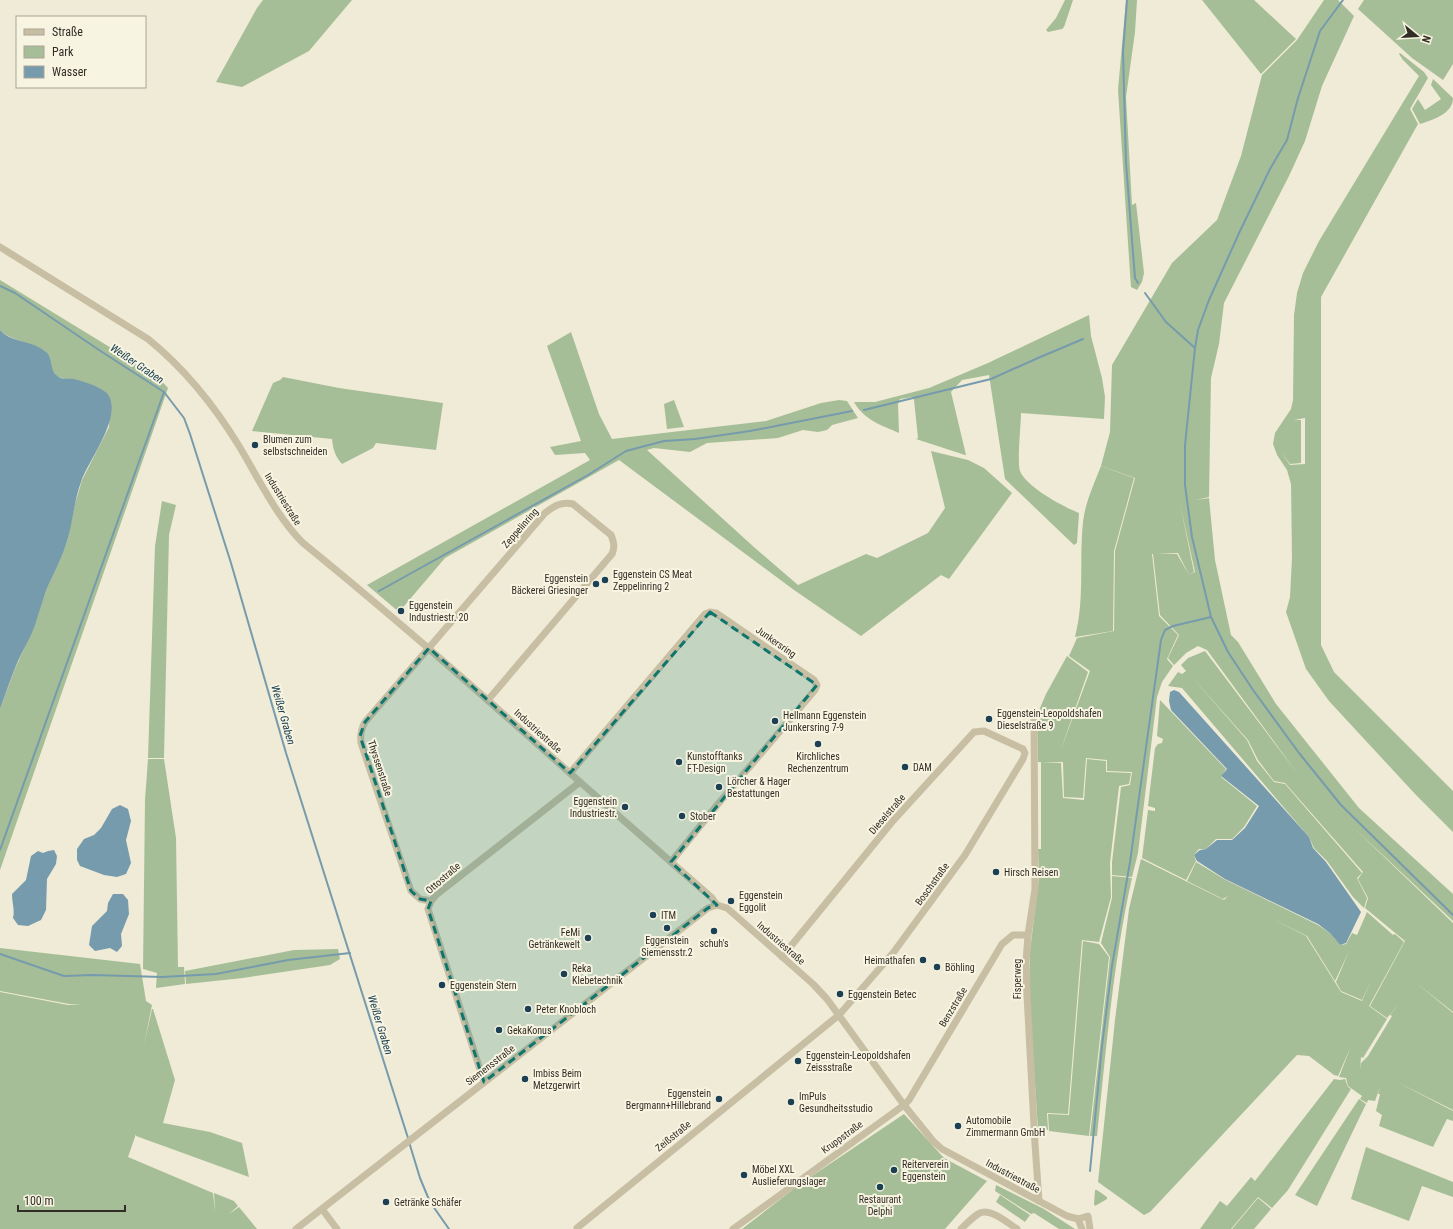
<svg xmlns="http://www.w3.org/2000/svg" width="1453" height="1229" font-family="'Roboto Condensed',sans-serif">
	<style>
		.green { fill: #a6be97; fill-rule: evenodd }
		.water { fill: #769bac }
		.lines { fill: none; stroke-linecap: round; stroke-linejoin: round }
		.stream { stroke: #769bac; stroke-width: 2 }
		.street { stroke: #c7bea3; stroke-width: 7 }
		.marked { fill: #0f766e; fill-opacity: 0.2; stroke: #0f766e; stroke-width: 3; stroke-dasharray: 8 5; stroke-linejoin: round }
		.poi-dot { fill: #1b4053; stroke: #f8f4e2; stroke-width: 1.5 }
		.labels { text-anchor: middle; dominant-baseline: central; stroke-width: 4; stroke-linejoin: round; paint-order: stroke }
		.poi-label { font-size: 10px; fill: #322d25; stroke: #f8f4e2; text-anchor: start }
		.street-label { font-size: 10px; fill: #322d25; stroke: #f8f4e2 }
		.water-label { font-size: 11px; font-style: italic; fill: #1b4053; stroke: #f8f4e2 }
	</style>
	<rect width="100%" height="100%" fill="#f0ebd6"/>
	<g class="green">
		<path d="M263,0h89l-43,51 -67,36 -26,-5 41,-74z"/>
		<path d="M1065,0h8l-9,27 -2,2 -14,3 -2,-2 10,-12z"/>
		<path d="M1126,0h11l-2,32 -9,65 6,108 4,-2 8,70 -2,9 -5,8 -6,-3 -1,-14 -12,-183z"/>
		<path d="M1202,0h52l42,39 -35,35z"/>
		<path d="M1324,0h14l16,16 -32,70 -17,55 -16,35 -65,127 -5,41 -8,34 -2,119 -13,3 13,-2 6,62 16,75 7,7 38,62 83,104 94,86v27l-100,-94 100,96v89l-38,-30 38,31v97l-58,-29 58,30v10l-6,-2 -14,28 -54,-21 3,-11 -6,-4 4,-17h-2l2,-7 -5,14 -7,-1 -1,3 -7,-4 2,-3 -14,-10 -2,-8 -7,-1 12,-31 -13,30 -4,-1 -25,-19 -12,-1 -147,157 -6,3 -46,-33 17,-162 14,-111 12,-50 83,41 4,-4 -5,3 -36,-18 9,-19 28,17 94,46 12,8 10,12 6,-1 6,-11 5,2 10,-23 26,23 2,-1 9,8 -35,64 -7,-5 10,-22 -10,21 -21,-9 -5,-9 13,-31 -14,30 -28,-45 -42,-21 41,21 35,56 21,9 25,18 -24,39 -2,-1 -1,12 15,14 -15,-14 1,-6 7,-7 24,-40 -2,-1 9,-11 -12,14 -17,-12 35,-65 -40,-33 3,-10 -10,-19 5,-7 -78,-89 -11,-2 -16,-21 -10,-20 -58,-65 57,65 10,21 17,21 11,2 77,89 -5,5 10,20 -3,10 -11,-11 -26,-36 -13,-13 -5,-11 -127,-149 -14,-2 10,-14 4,2 4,-3 -5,-6 7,-7 17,-7 92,122 21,21 -21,-21 -90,-123 -9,-4 -12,7 -12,12 -6,-7 11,-23 -19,-20 -7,-61h-1l7,62 19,19 -11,24 6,7 -11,16 -5,15 -19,156 -6,24 -20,-2v-13l9,-75 9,-2 2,-13 -25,-1v-11l-21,-2 -3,40 -19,-1 -1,-35h-21l19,1 2,35 21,2 3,-41 19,2v11l25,1 -2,11 -10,2 -9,77 1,34 -12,45 -17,-2 -14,174 -21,-1 1,17 -10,-1 -9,-135 1,-43 9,-74 -1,-28h3v-87h-3l-1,-47 9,-21 21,-38 21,16 -28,80 30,-81 -21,-15 8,-18 37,-7 1,-80 20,-73 -34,-12 9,-34 2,-67 60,-102 45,-43 24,-64 21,-81 35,-35zM1180,504l15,68 -6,3 -12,-21h-20l21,-1 11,22 5,-3z"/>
		<path d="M1364,0h89v64l-10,16 -31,-22 -54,-49z"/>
		<path d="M1400,53l24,19 4,6 -18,31 8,15 -97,173v348l13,27 119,119v41l-37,-37 -87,-94 -23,-32 -20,-57 4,-15 2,-39 -1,-74 -4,-14 -10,-15 -4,-11 2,-11 16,-24 2,-9 1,-85 3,-22 6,-20 16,-32 100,-165 -16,-16 -4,-6zM1305,418v46l-15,1 -9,-13 9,12 11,-1v-43h-7z"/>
		<path d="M1433,79l20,19c0,16 -21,22 -33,26l-8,-15 6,-10 7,11 16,-11 -10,-14z"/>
		<path d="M0,280l157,96 11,12 -168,482v-161l14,-38 19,-42 13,-38 21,-50 8,-37 7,-24 27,-53 1,-27 -36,-21h-9l-9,-3 -6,-11 -5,-14c-11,-7 -38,-12 -45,-21z"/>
		<path d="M1089,315l2,21 11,42 3,19 -1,22 -83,-6c0,11 -4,50 -1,58 6,16 44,36 59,42l-2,30 -3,2 -69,-66 -16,-104 -27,5 -11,12 15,63h-1l-49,-16 2,-1 -4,-38 -1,-3 -13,2 -2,5 1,29c-18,-8 -35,-13 -45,-31h21l54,-14 59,-25z"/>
		<path d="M571,332l28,82 13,25 154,-18 55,-18 18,-3 8,1 11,17 -26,7 -5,5 -9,2 -15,-2 -25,8 -71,5 -17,9 -36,-4 -7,2 108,98 43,37 68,-31 11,4 51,-25 17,-25 -14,-57 37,9 16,8 28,25 -63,86 -8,-4 -80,61 -67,-46 -175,-130 -174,98 -46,54 -32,-27 223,-125 -5,-7 -30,2 -5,-8 31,-6 -34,-95z"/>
		<path d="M283,377l56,11 104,15 -7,47 -60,-7 -3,5 -31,16c-7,-8 -9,-15 -10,-25l-80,-8 21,-48 7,-3z"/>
		<path d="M674,400l10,27 -17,2 -3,-25z"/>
		<path d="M1101,466l33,12 -20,73 -1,80 -38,6c10,-38 4,-76 8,-115 2,-19 11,-38 18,-56z"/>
		<path d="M162,501l14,4 -7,30 -5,223h-16l7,-212z"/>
		<path d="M1160,700l66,69 -5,8 36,29 -13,21 -12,12h-16l-10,10h-7l-5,6 2,6 -10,19 -44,-22 6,-48 7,1v-3l-7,-2 7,-58 3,-4 4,-1 1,-4 -6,-3z"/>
		<path d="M148,759h16l12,79 2,129h6l1,17 -29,4 1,-15 -14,-4 2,-169z"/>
		<path d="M1112,876l20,2c-19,85 -26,172 -35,258h-7l20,-179 -9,-14 11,-45z"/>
		<path d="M1083,941l16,3 10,13 -20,179 -40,-5 -1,-17 21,1z"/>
		<path d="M0,948l140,16 6,37 6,4 -8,40 8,-36h1l22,71 -12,43 47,9 32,11 7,34 -113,-41v-2l-8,23 85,36 2,19 -1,-19 20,8 4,5 -9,8 10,-7 18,22h-257v-237l68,13 14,-1h-13l-69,-13z"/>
		<path d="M338,949l2,10 -10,6 -87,13 -57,6 -1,-13 109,-21z"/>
		<path d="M1334,1079l6,1 5,-1 3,8 3,2 -63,101 -16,18 -14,-11 -27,32h-31l20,-28 7,5 24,-29 4,4z"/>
		<path d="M1359,1099l7,5 -49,102 -22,-11z"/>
		<path d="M904,1114l40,44 43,23 -42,48h-203l58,-45z"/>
		<path d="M1366,1147l87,35v15l-31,-11 -13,35 -58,-22z"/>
		<path d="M996,1185l48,24 31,20h-16l-25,-16 -3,1 -36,-23z"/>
		<path d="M1095,1190h2l10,7v2l-12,7 -1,-2z"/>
		<path d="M1000,1195l30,20 -5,7 -29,-20z"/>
		<path d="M1258,1198l13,11 -17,20h-22z"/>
	</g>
	<g class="water">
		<path d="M0,330c11,13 33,10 46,22 7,5 3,20 13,25 5,3 10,1 15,2 9,2 31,9 35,17 12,24 -20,63 -28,86 -7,19 -8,40 -14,59 -5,17 -14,33 -21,50 -4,12 -8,25 -12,37 -5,12 -11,22 -16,33 -7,16 -12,32 -18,48z"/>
		<path d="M1174,690l5,2 130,145 4,11 13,14 35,50 -15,31 -6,2 -10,-12 -12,-9 -93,-45 -28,-18 -3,-6 6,-5 6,-1 11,-9h15l13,-12 14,-22 -38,-30 6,-7 -56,-59 -2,-9 1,-9z"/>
		<path d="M120,805l8,4 3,12 -5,19 5,23 -5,11 -9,3 -13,-2 -24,-9 -3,-6v-11l7,-10 10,-4 7,-7 11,-19z"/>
		<path d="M54,850l3,6 -1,8 -9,15 -1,31 -5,10 -13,6 -10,-1 -5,-7c2,-8 -1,-15 -1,-24l14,-14 5,-24 7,-5 5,2 5,-2z"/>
		<path d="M113,894h10l5,6 1,14 -8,20 1,12 -5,6 -7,-4 -15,3 -6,-6 3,-19 15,-15 1,-8z"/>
	</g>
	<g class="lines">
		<g class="stream">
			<path d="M1127,0l-4,52 3,111 9,115 3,5"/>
			<path d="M1343,0l-23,31 -22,67 -11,42 -17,29 -30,62 -31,69 -11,30 -3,18 -10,97v40l7,52 19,80 17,35 25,38 46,63 42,52 112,110"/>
			<path d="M0,286l15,7 84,57 65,42 20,26 6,16 41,129 55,190 122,385"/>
			<path d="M1145,293l21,29 29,26"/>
			<path d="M864,410l127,-31 47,-21 45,-19"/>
			<path d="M379,591l209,-116 38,-24 38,-10 31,-2 55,-8 102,-20"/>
			<path d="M0,850l164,-458"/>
			<path d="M0,954l64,22 30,-1 68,2 54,-3 72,-14 62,-7"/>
			<path d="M409,1142l11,36 10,24 19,27"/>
			<path d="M1090,1171l12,-125 10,-80 18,-104 31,-222 4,-10 8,-4 38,-9"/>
		</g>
		<g class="street">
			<path d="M0,247l148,92c37,30 66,66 91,107 20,33 37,70 64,97 95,77 186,158 277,239 44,39 88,77 132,116l5,7 10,3 86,76 14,15 77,106 29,36 9,8 125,67 11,3 10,-3 2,13"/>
			<path d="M1034,715l1,174 -7,46 -2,27 1,33 8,149 4,57"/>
			<path d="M570,773l135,-159 5,-2 6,1 98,67 3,5 -2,5 -97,114 -47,58"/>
			<path d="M431,901l-11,-2 -9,-8 -50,-148c-1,-9 0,-14 4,-21l180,-209c9,-7 17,-12 28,-9l38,31c3,7 4,12 1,19l-124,146"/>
			<path d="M484,1082l-56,-173 3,-8 5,-6 144,-113"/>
			<path d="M322,1209l15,20"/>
			<path d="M1078,1219l4,10"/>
			<path d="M577,1228l262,-213 54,-62 72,-98 58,-96 2,-6 -2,-4 -39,-18 -10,1 -82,90 -110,135"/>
			<path d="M296,1229l412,-321 9,-3"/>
			<path d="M733,1229l171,-124 5,-5 93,-156 11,-9h15"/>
			<path d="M961,1229c5,-5 11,-11 17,-15 10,-8 30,9 39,15"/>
		</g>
	</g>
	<path class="marked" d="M710,612l107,73 -146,177 46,43 -9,3 -224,174 -56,-173 3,-8 -11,-2 -9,-8 -51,-155 5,-14 64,-74 141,125z"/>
	<g class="poi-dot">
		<circle cx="255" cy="445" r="4"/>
		<circle cx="605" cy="580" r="4"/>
		<circle cx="596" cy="584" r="4"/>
		<circle cx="401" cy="611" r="4"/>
		<circle cx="989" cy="719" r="4"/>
		<circle cx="775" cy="721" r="4"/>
		<circle cx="818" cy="744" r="4"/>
		<circle cx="679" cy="762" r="4"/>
		<circle cx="905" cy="767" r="4"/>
		<circle cx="719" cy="787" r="4"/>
		<circle cx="625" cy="807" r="4"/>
		<circle cx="682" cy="816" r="4"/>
		<circle cx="996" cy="872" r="4"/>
		<circle cx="731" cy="901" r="4"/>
		<circle cx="653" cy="915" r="4"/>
		<circle cx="667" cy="928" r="4"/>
		<circle cx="714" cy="931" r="4"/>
		<circle cx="588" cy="938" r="4"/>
		<circle cx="923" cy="960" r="4"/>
		<circle cx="937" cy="967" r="4"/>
		<circle cx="564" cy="974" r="4"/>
		<circle cx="442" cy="985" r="4"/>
		<circle cx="840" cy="994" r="4"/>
		<circle cx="528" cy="1009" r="4"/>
		<circle cx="499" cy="1030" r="4"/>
		<circle cx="798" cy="1061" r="4"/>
		<circle cx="525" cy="1079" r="4"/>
		<circle cx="719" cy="1099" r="4"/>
		<circle cx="791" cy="1102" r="4"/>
		<circle cx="958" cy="1126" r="4"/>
		<circle cx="894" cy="1170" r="4"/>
		<circle cx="744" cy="1175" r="4"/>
		<circle cx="880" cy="1187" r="4"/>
		<circle cx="386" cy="1202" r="4"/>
	</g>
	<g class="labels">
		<g class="poi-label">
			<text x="263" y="439">Blumen zum<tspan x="263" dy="12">selbstschneiden</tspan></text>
			<text x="613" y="574">Eggenstein CS Meat<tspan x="613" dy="12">Zeppelinring 2</tspan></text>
			<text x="588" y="578" text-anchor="end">Eggenstein<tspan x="588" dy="12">Bäckerei Griesinger</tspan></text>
			<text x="409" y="605">Eggenstein<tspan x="409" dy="12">Industriestr. 20</tspan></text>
			<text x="997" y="713">Eggenstein-Leopoldshafen<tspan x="997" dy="12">Dieselstraße 9</tspan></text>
			<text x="783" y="715">Hellmann Eggenstein<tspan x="783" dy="12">Junkersring 7-9</tspan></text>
			<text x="687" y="756">Kunstofftanks<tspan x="687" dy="12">FT-Design</tspan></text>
			<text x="818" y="756" text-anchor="middle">Kirchliches<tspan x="818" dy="12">Rechenzentrum</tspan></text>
			<text x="913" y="767">DAM</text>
			<text x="727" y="781">Lörcher &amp; Hager<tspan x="727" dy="12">Bestattungen</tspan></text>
			<text x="617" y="801" text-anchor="end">Eggenstein<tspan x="617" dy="12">Industriestr.</tspan></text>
			<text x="690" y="816">Stober</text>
			<text x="1004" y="872">Hirsch Reisen</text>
			<text x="739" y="895">Eggenstein<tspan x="739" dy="12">Eggolit</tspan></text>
			<text x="661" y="915">ITM</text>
			<text x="580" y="932" text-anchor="end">FeMi<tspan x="580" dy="12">Getränkewelt</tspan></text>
			<text x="667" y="940" text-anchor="middle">Eggenstein<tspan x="667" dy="12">Siemensstr.2</tspan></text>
			<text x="714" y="943" text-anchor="middle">schuh's</text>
			<text x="915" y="960" text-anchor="end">Heimathafen</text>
			<text x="945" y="967">Böhling</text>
			<text x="572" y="968">Reka<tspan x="572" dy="12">Klebetechnik</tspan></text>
			<text x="450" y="985">Eggenstein Stern</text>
			<text x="848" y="994">Eggenstein Betec</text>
			<text x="536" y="1009">Peter Knobloch</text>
			<text x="507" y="1030">GekaKonus</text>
			<text x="806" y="1055">Eggenstein-Leopoldshafen<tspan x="806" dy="12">Zeissstraße</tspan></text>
			<text x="533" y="1073">Imbiss Beim<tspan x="533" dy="12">Metzgerwirt</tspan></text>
			<text x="711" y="1093" text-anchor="end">Eggenstein<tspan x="711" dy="12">Bergmann+Hillebrand</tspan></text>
			<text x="799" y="1096">ImPuls<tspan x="799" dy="12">Gesundheitsstudio</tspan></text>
			<text x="966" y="1120">Automobile<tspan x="966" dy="12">Zimmermann GmbH</tspan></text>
			<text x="902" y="1164">Reiterverein<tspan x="902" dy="12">Eggenstein</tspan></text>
			<text x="752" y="1169">Möbel XXL<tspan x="752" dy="12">Auslieferungslager</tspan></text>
			<text x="880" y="1199" text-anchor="middle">Restaurant<tspan x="880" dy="12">Delphi</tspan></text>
			<text x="394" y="1202">Getränke Schäfer</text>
		</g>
		<g class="street-label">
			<text transform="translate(283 499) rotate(58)">Industriestraße</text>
			<text transform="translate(520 528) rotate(-49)">Zeppelinring</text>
			<text transform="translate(776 642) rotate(35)">Junkersring</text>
			<text transform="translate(538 731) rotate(42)">Industriestraße</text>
			<text transform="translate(380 768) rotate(72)">Thyssenstraße</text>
			<text transform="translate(887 814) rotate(-49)">Dieselstraße</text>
			<text transform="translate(443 878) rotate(-41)">Ottostraße</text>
			<text transform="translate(932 884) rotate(-54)">Boschstraße</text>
			<text transform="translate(781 943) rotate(41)">Industriestraße</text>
			<text transform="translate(1017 979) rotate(-90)">Fisperweg</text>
			<text transform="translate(953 1007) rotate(-59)">Benzstraße</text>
			<text transform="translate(490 1065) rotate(-38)">Siemensstraße</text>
			<text transform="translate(673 1136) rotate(-39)">Zeißstraße</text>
			<text transform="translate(842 1137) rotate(-36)">Kruppstraße</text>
			<text transform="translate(1013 1176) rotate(28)">Industriestraße</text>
		</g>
		<g class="water-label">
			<text transform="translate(137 364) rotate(34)">Weißer Graben</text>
			<text transform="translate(283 715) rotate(74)">Weißer Graben</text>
			<text transform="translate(380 1025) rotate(73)">Weißer Graben</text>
		</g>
	</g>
	<rect x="16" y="16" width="130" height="72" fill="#f8f4e2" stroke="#a9a496"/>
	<rect x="24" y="29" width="20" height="6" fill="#c7bea3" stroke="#a9a496"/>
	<text x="52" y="36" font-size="12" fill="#322d25">Straße</text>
	<rect x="24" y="46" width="20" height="12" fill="#a6be97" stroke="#a9a496"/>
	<text x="52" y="56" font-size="12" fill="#322d25">Park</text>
	<rect x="24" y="66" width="20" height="12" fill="#769bac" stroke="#a9a496"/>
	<text x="52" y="76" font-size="12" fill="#322d25">Wasser</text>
	<g transform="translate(1417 36) rotate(108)" stroke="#f8f4e2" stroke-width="3" paint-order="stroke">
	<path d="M0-3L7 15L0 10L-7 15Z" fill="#322d25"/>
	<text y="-6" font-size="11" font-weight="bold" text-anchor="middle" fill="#322d25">N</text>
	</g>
	<path d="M18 1205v6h107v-6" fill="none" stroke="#322d25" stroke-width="2"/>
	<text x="24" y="1205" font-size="12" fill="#322d25" stroke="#f8f4e2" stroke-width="3" paint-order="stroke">100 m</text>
</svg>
